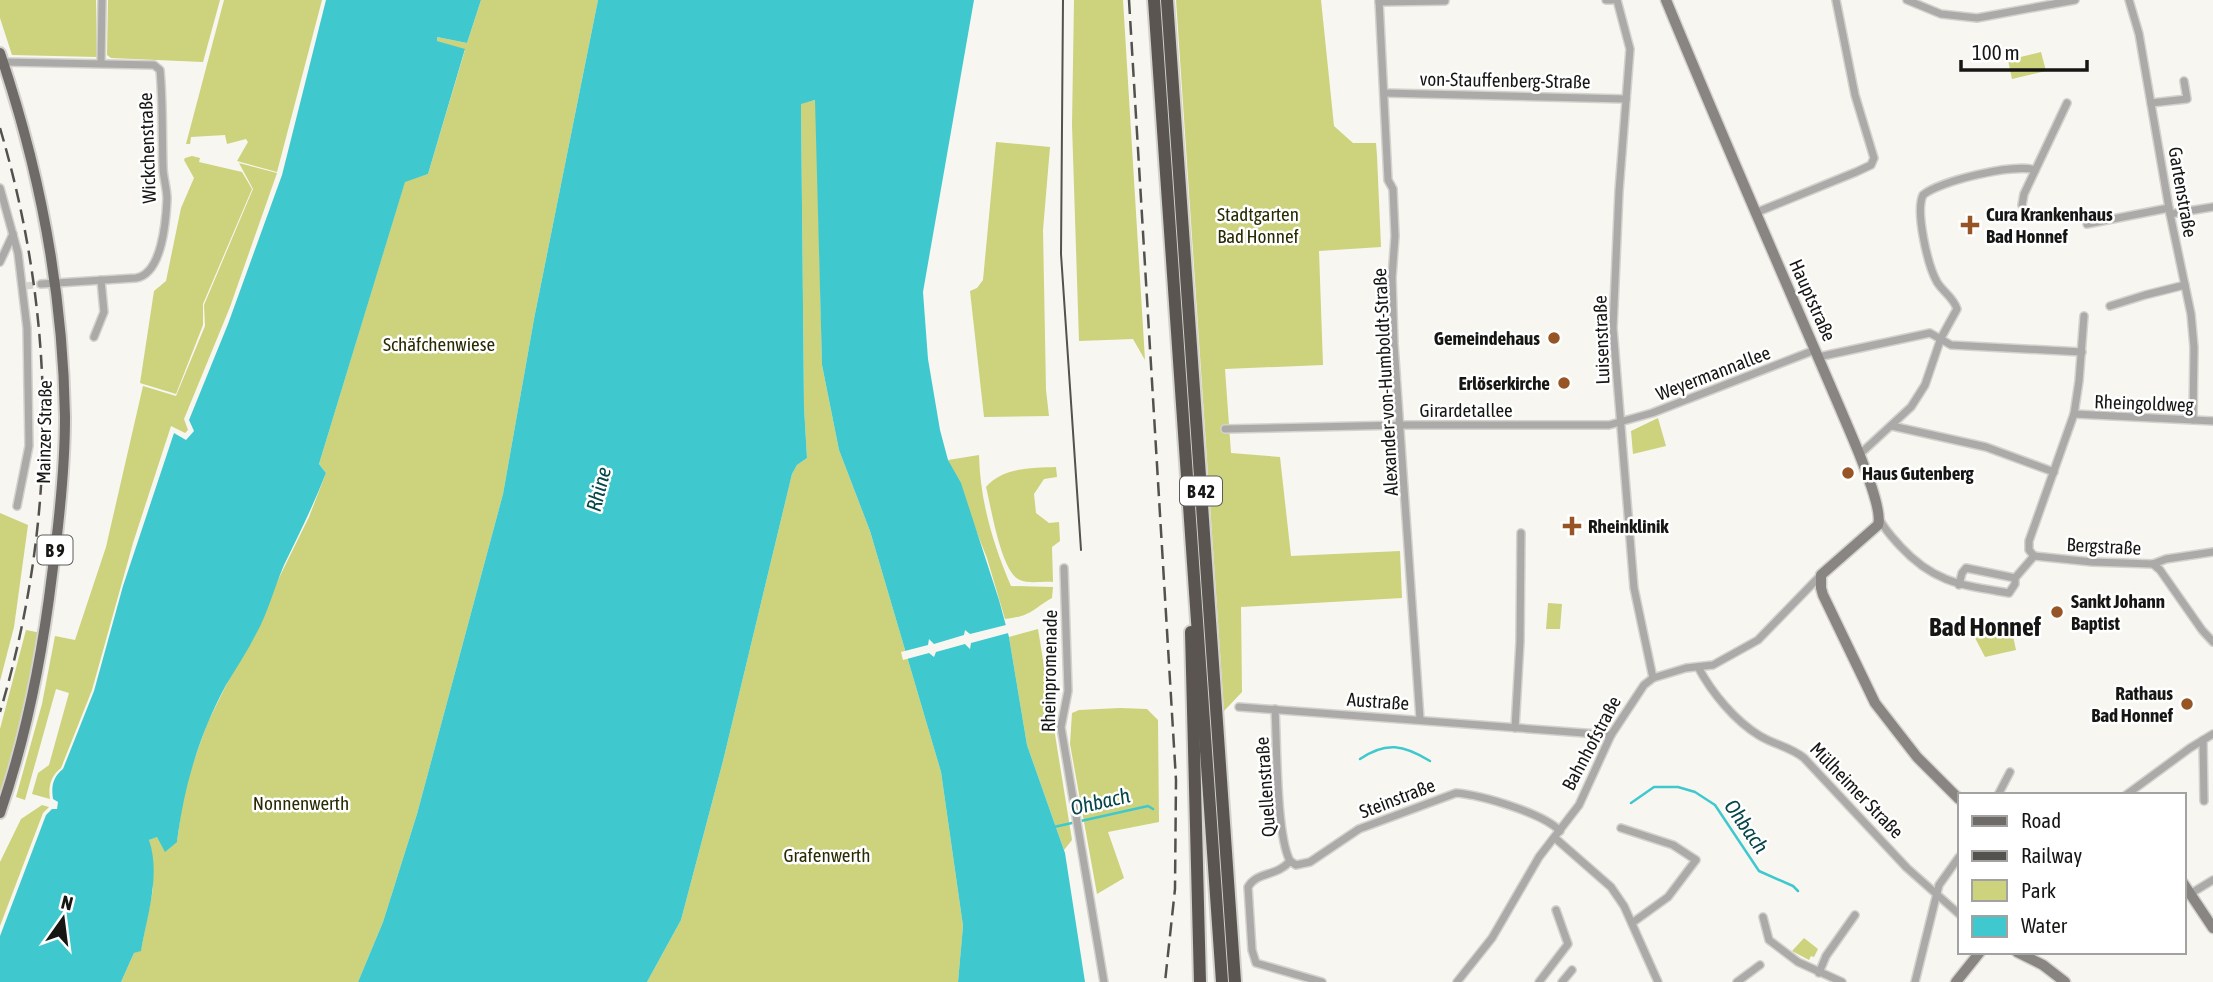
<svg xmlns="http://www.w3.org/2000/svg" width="2213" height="982" font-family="'Asap Condensed',sans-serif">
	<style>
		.green { fill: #cdd27c }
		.water { fill: #3fc9ce }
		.pier { fill: #f8f6f0 }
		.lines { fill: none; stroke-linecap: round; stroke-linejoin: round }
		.stream { stroke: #3fc9ce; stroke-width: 2.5 }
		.street-tunnel { stroke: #d6d4cf; stroke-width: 7; stroke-dasharray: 7 3.5; stroke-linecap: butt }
		.street-casing { stroke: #d4d2cd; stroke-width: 10 }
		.secondary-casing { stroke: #d4d2cd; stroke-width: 13 }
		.primary-casing { stroke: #d4d2cd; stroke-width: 14 }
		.highway-casing { stroke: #d4d2cd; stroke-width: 16 }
		.street { stroke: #acaaa8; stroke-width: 7 }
		.secondary { stroke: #898582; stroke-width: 10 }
		.primary { stroke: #6f6b68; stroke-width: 10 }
		.highway { stroke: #5a5551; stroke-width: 12 }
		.tram { stroke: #53524f; stroke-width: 2 }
		.rail { stroke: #53524f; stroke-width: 2.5; stroke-dasharray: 14 7; stroke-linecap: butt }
		.poi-dot { fill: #975424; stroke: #fff; stroke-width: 2.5 }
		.labels { text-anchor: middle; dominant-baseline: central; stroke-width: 5; stroke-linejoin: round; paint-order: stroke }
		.shield { fill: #fff; stroke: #5c5c5a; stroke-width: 2 }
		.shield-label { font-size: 18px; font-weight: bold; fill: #161614 }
		.street-label { font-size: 19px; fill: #161614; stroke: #fff }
		.park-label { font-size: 19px; fill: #2a2b03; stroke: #fff }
		.poi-label { font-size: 19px; font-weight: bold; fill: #161614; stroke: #fff; text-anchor: start }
		.water-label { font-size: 21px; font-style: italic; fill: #064548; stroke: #fff }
		.district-label { font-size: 26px; font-weight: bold; fill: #161614; stroke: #fff }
	</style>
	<rect width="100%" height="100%" fill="#f8f6f0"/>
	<g class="green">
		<path d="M0,0h96l1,57 -85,-2 -12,-37z"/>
		<path d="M108,0h112l-17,62 -92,-4 -4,-3z"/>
		<path d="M224,0h98l-45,172 -40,-11 11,-19 -2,-3 -19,5 -2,-9 -34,2 -1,7h-4z"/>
		<path d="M481,0h117l-64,319 -31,175 -86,320 -34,108 -25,60h-237l13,-29 7,-3 12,-61 -4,-49 7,-3 21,5 5,-38 9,-35 16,-45 102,-207 17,-44 -7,-9 86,-283 23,-7 37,-124 -29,-9 1,-4 30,6z"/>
		<path d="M1074,0h49l22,360 -12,-21 -54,2 -7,-216z"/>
		<path d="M1176,0h145l13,126 19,17h23l1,13 4,91 -62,4 4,114 -98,4 6,84 49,4 11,99 109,-5 2,47 -161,9 1,85 -18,19z"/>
		<path d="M2041,52l5,19 -34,8 -4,-19z"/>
		<path d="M816,100l6,265 17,85 31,81 71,241 22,154 -5,56h-311l34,-62 42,-159 69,-287 5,-9 10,-7 -3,-51 -3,-304z"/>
		<path d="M996,142l54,5 -7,83 3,160 3,26 -65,1 -14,-126 7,-3 6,-8z"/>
		<path d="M192,156l8,2 -1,4 43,10 10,17 -49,115v21l-27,69 -36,-11 14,-92 12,-10 15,-73 13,-30 -10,-18 1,-2z"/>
		<path d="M239,163l38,10 -47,134 -46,112 4,11 -3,3 -14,-7 -38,117 -41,147 -31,78c-10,8 -13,18 -11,31l-18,-5 6,-21 11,-8 20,-72 -13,-4 -31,111 -9,-3 26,-93 13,-68 20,4 31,-93 37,-161 33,10 29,-70 -1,-21 49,-116z"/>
		<path d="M1658,418l8,28 -33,8 -2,-23z"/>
		<path d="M979,455c1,46 14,89 32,131l42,1 -1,11c-21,12 -20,18 -47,21l-18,-61 -39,-98z"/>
		<path d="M1056,467l1,10 -13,2 -10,15 2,19 13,10 10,-1 1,19 -8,6 1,35c-9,-1 -25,2 -33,-2 -19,-7 -29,-74 -34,-93 17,-20 46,-19 70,-20z"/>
		<path d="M0,513l28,12 -14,102 -14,54z"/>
		<path d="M1548,603l14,1 -2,25h-14z"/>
		<path d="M2010,622l6,28 -31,7 -12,-23 17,-3 4,-7z"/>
		<path d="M1038,629l34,211 -8,10 -37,-105 -18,-108z"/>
		<path d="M26,630l15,3 -12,67 -29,94v-65z"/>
		<path d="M1120,708l27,1 11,11 1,102 -51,10 16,46 -27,16 -27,-150 2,-31 7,-3z"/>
		<path d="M42,805l7,2 -6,6 -43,113v-64l21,-43z"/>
		<path d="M1804,938l14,11 -4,8 -3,-1 -2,4 -17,-9z"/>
	</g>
	<g class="water">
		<path d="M326,0h155l-14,43 -30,-6v4l28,8 -37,125 -23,8 -86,282 7,9c-12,31 -27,61 -42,92 -10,23 -16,48 -28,69 -9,18 -20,34 -30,51 -27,50 -42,101 -49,157l-12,10 -8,-15 -8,3c12,35 -2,76 -8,111l-7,2 -13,29h-121v-46l46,-121 6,-6h5l1,-7 -5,-3c-2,-13 0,-22 10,-30l31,-78 29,-105 51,-153 12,7 8,-9 -5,-11 39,-96 54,-149z"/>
		<path d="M598,0h376l-51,292 5,67 12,71 8,30 13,23 38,117 10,37 18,108 38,108 20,129h-127l5,-56 -22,-154 -71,-241 -31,-81 -17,-85 -7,-265 -14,4 3,303 3,51 -10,7 -5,9 -69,287 -42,159 -34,62h-289l25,-60 34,-108 86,-320 31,-175z"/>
	</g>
	<path class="pier" d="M1010,624l2,8 -41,11 -1,6 -5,-5 -29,8 -2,5 -5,-4 -26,7 -2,-8 27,-7 1,-6 5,5 30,-9 1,-5 5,4z"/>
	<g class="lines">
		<g class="stream">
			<path d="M1360,759c26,-18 44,-14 70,2"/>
			<path d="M1631,803l23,-16h24l17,5 20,13 44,66 34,15 5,5"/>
			<path d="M1052,825l2,2 94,-21 5,3"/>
		</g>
		<path class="street-tunnel" d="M26,286l15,-2"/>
		<defs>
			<g id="street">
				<path d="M1379,0l9,180 5,9 2,47 -3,42 2,66 26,375"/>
				<path d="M1606,0h6"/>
				<path d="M1617,0l13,49 -11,142 -6,137 21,260 19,90"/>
				<path d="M1907,0l34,14 36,4 98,-18"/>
				<path d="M2129,0l10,34 31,180 21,100 3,33 -1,73"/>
				<path d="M1379,2l66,-1"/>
				<path d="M3,62l151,3 6,5c3,32 2,64 3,97 0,10 4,21 4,32 -1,22 -5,75 -31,79l-95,6"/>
				<path d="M101,63l1,-63"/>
				<path d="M1384,93l242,6"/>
				<path d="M2151,103l36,-4 -3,-18"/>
				<path d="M0,188l18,65 9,75 2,118 -12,60"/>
				<path d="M2022,205l2,-11 43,-91"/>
				<path d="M1755,213l101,-41 15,-7 3,-7 -19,-63 -19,-95"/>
				<path d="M2170,214l43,-7"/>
				<path d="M2087,224l82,-16"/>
				<path d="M0,262l13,-28"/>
				<path d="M2110,306l35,-11 40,-10"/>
				<path d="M94,337l10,-25 -3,-32"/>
				<path d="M1818,357l112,-24 21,12 131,7"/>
				<path d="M2074,414l139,7"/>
				<path d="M1892,426l94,21 68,25"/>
				<path d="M1225,429l176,-4h208l43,-12 163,-63"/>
				<path d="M1860,454l51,-47 14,-22 16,-47 16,-29c-3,-11 -14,-17 -20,-27 -9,-16 -22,-70 -14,-87 16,-14 92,-32 112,-25"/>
				<path d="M1880,520c5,10 12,17 20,26 34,37 62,39 109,47l6,-9v-6l19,-22"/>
				<path d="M2034,556l-5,-6v-9l45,-127 5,-33 5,-65"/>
				<path d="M2034,556l58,6 61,2 13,-5 47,-7"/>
				<path d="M2153,564l7,6 42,60 11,12"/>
				<path d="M1064,568l4,123 -7,36 43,255"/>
				<path d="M1959,585l3,-12 4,-5 49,10"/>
				<path d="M1698,667c14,26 37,54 62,69 15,9 31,11 44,22l103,110 52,46"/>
				<path d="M1239,707l372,28"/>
				<path d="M1275,709c2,34 1,125 15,152"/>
				<path d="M1515,728l5,-86 1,-109"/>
				<path d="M2203,740l1,61"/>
				<path d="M1998,795l12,-23"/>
				<path d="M2126,795l64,-47 23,-14"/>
				<path d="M1621,828l52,17 23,15 -28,37 -36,26"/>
				<path d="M1555,838l56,49 13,19 34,76"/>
				<path d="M1290,861l6,4 14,-3 49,-33 97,-36c25,2 87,20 104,38"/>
				<path d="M1290,861c-13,16 -33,10 -42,26l4,63 4,13 66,19"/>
				<path d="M2190,894l23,-14"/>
				<path d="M1763,917l6,23 29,22 44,20"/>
				<path d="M1819,973l7,-17 29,-41"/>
				<path d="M1457,982l35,-44 47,-81 40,-52 32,-70 33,-50 9,-7 33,-10 27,-3 45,-25 63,-65"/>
				<path d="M1539,982l29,-38 -12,-34"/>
				<path d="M1562,982l10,-12"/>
				<path d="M1737,982l23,-17"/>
				<path d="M1915,982l24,-97 20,-28"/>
			</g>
			<g id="secondary">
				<path d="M1666,0c58,141 119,280 179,420 8,19 39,88 33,105l-57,50v13l2,7 52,108 42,54 42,42"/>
				<path d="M2183,883l30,45"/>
				<path d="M2017,952l26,13 22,17"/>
				<path d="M1956,982l24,-30"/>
			</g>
			<path id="primary" d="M0,53c40,118 63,239 65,364 0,53 -6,106 -13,158 -10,82 -25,160 -52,238"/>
			<g id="highway">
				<path d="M1154,0l68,982"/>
				<path d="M1167,0l68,982"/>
				<path d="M1191,632l9,350"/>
			</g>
		</defs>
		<use href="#street" class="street-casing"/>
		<use href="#secondary" class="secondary-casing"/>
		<use href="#primary" class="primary-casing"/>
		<use href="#highway" class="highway-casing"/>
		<use href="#street" class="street"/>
		<use href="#secondary" class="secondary"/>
		<use href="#primary" class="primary"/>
		<use href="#highway" class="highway"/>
		<path class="tram" d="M1063,0l-2,254 20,296"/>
		<g class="rail">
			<path d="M1129,0l47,780 -1,109 -10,93"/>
			<path d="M0,128c57,193 58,391 0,584"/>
		</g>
	</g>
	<g class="poi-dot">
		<path d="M1966.5 214.5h7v7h7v7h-7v7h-7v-7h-7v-7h7z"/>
		<circle cx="1554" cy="338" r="7"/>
		<circle cx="1564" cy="383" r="7"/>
		<circle cx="1848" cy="473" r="7"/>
		<path d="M1568.5 515.5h7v7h7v7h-7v7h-7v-7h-7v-7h7z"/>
		<circle cx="2057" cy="612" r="7"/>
		<circle cx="2187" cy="704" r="7"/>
	</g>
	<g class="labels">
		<g class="shield">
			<rect x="1180" y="476.5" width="42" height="29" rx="5"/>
			<rect x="37.5" y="535.5" width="35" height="29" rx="5"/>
		</g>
		<g class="shield-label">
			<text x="1201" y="491">B 42</text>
			<text x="55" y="550">B 9</text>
		</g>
		<g class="street-label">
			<text transform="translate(1505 80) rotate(1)">von-Stauffenberg-Straße</text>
			<text transform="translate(147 148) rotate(-92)">Wickchenstraße</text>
			<text transform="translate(2183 192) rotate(80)">Gartenstraße</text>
			<text transform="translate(1813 300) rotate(66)">Hauptstraße</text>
			<text transform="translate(1601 340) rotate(-92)">Luisenstraße</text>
			<text transform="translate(1713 373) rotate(-21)">Weyermannallee</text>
			<text transform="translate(1385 382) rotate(-93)">Alexander-von-Humboldt-Straße</text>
			<text transform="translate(2144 403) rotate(2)">Rheingoldweg</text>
			<text x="1466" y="410">Girardetallee</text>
			<text transform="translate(44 432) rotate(-89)">Mainzer Straße</text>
			<text transform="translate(2104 546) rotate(3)">Bergstraße</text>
			<text transform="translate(1049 671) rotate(-89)">Rheinpromenade</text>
			<text transform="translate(1378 701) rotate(4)">Austraße</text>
			<text transform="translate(1591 743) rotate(-62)">Bahnhofstraße</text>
			<text transform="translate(1265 787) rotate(-94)">Quellenstraße</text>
			<text transform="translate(1857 790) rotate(46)">Mülheimer Straße</text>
			<text transform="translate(1397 798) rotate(-21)">Steinstraße</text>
		</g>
		<g class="park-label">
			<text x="1258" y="214">Stadtgarten<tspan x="1258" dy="22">Bad Honnef</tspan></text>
			<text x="439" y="344">Schäfchenwiese</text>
			<text x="301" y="803">Nonnenwerth</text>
			<text x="827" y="855">Grafenwerth</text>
		</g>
		<g class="poi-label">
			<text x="1986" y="214">Cura Krankenhaus<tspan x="1986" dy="22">Bad Honnef</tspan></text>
			<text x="1540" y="338" text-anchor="end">Gemeindehaus</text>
			<text x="1550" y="383" text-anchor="end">Erlöserkirche</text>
			<text x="1862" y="473">Haus Gutenberg</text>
			<text x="1588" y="526">Rheinklinik</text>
			<text x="2071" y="601">Sankt Johann<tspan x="2071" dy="22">Baptist</tspan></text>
			<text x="2173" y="693" text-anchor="end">Rathaus<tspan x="2173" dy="22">Bad Honnef</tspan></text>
		</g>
		<g class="water-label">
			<text transform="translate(598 489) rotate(-76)">Rhine</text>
			<text transform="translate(1100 801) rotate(-13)">Ohbach</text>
			<text transform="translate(1747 826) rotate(55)">Ohbach</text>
		</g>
		<g class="district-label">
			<text x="1985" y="627">Bad Honnef</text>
		</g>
	</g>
	<rect x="1958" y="793" width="228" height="161" fill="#ffffff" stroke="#a2a2a1" stroke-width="2"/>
	<rect x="1972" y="816" width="35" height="10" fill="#6f6b68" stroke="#a2a2a1" stroke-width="2"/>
	<text x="2021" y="828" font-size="21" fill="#161614">Road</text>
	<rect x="1972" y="851" width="35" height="10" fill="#53524f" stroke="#a2a2a1" stroke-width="2"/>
	<text x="2021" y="863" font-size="21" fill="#161614">Railway</text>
	<rect x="1972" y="880" width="35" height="21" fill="#cdd27c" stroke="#a2a2a1" stroke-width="2"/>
	<text x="2021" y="898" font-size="21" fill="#161614">Park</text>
	<rect x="1972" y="916" width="35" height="21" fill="#3fc9ce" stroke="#a2a2a1" stroke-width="2"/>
	<text x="2021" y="933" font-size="21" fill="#161614">Water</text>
	<g transform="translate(63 919) rotate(14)" stroke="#ffffff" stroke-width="5" paint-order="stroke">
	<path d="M0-5L12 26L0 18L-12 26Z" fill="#161614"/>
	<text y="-10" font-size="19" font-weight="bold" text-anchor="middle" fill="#161614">N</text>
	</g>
	<path d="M1961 60v10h126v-10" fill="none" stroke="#161614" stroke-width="3.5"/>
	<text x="1972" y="60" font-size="21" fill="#161614" stroke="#ffffff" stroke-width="5" paint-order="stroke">100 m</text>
</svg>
